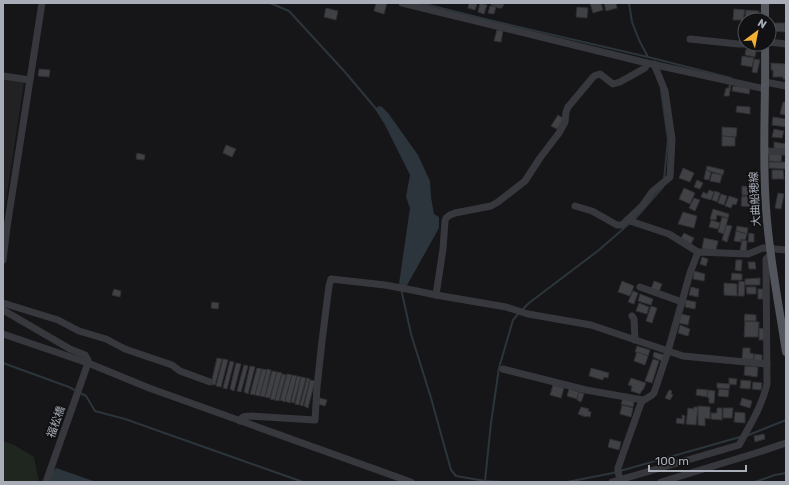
<svg xmlns="http://www.w3.org/2000/svg" width="789" height="485" font-family="Rubik,'Noto Sans JP',sans-serif">
	<style>
		.built { fill: #222225 }
		.grass { fill: #1e261f }
		.water { fill: #2c353c }
		.lines { fill: none; stroke-linecap: round; stroke-linejoin: round }
		.stream { stroke: #2c353c; stroke-width: 2 }
		.building { fill: #404145; stroke: #303034 }
		.minor { stroke: #37383d; stroke-width: 7 }
		.major { stroke: #53555c; stroke-width: 8 }
		.labels { text-anchor: middle; dominant-baseline: central; stroke-width: 4; stroke-linejoin: round; paint-order: stroke }
		.street-label { font-size: 11px; fill: #a8adb8; stroke: #111113 }
	</style>
	<rect width="100%" height="100%" fill="#161618"/>
	<path class="built" d="M3,78l21,4 -21,138z"/>
	<path class="grass" d="M3,441l11,4 20,12 5,25h-36z"/>
	<g class="water">
		<path d="M379,106l3,1 6,6 30,42 12,26 1,16 3,17 5,3v11l-33,59 -7,-3 11,-76 -4,-11 4,-22 -25,-50 -10,-16z"/>
		<path d="M56,468l40,14h-54z"/>
	</g>
	<g class="lines">
		<g class="stream">
			<path d="M270,3l19,8 56,61 32,38"/>
			<path d="M421,3l68,17 159,37 83,21"/>
			<path d="M629,3l3,19 7,18 9,17"/>
			<path d="M661,90l7,50 -4,39"/>
			<path d="M634,220l29,-33"/>
			<path d="M402,289v4l9,41 20,64 20,72 5,6 29,5 18,1"/>
			<path d="M522,310l7,-7 70,-53 32,-28"/>
			<path d="M3,363l66,24 17,9 9,15 30,8 178,63"/>
			<path d="M746,436l40,-16"/>
			<path d="M485,481l6,-58 8,-55 14,-48 6,-7"/>
			<path d="M567,482l46,-9 127,-36"/>
			<path d="M755,482l20,-7 11,-2"/>
		</g>
	</g>
	<g class="building">
		<path d="M376,3h11l-3,11 -10,-3z"/>
		<path d="M469,3l8,1 -2,6 -7,-2z"/>
		<path d="M480,3l7,2 -3,9 -6,-2z"/>
		<path d="M590,3h11l2,7 -10,3z"/>
		<path d="M604,3h12l1,5 -11,3z"/>
		<path d="M490,6l6,1 -2,7 -6,-1z"/>
		<path d="M577,7l11,1 -1,10 -11,-1z"/>
		<path d="M326,8l12,3 -2,9 -12,-3z"/>
		<path d="M734,9l11,1 -2,10h-10z"/>
		<path d="M746,10l13,1 -1,9h-13z"/>
		<path d="M773,23h12v9l-12,-1z"/>
		<path d="M497,30l6,1 -2,11 -7,-1z"/>
		<path d="M746,49l10,2 -1,6 -10,-2z"/>
		<path d="M742,56l12,2 -2,9 -11,-2z"/>
		<path d="M754,59l6,1 -3,13 -5,-1z"/>
		<path d="M771,63l15,1v15h-3v-2h-10v-7h-2z"/>
		<path d="M39,69l11,1 -1,7 -11,-1z"/>
		<path d="M729,85h2l-2,11h-5l2,-8h3z"/>
		<path d="M733,86l17,2 -1,6 -17,-3z"/>
		<path d="M783,102h3v13l-6,-1z"/>
		<path d="M737,106l13,1v7l-14,-2z"/>
		<path d="M558,115l6,4 -7,10 -6,-3z"/>
		<path d="M773,117l13,2v8l-14,-2z"/>
		<path d="M722,127l15,1 -1,9 -14,-1z"/>
		<path d="M774,129l10,2 -2,7 -10,-1z"/>
		<path d="M722,136l13,1v9h-13z"/>
		<path d="M774,142l12,2v6l-12,-2z"/>
		<path d="M226,145l10,4 -4,8 -9,-4z"/>
		<path d="M137,153l8,2 -1,5 -8,-1z"/>
		<path d="M769,153h13l-1,9 -12,-1z"/>
		<path d="M769,162h17v7l-17,-1z"/>
		<path d="M707,166l17,4 -1,5 -17,-5z"/>
		<path d="M683,168l11,5 -4,9 -11,-4z"/>
		<path d="M706,170l5,2 -2,8 -5,-1z"/>
		<path d="M772,170h11l1,9h-12z"/>
		<path d="M712,173l10,2 -2,8 -10,-2z"/>
		<path d="M697,180l6,3 -3,6 -6,-2z"/>
		<path d="M742,186l16,1 -1,9 -15,-1z"/>
		<path d="M684,188l11,5 -5,11 -11,-5z"/>
		<path d="M709,190l5,2 -3,8 -10,-3 2,-5 4,2z"/>
		<path d="M715,191l5,2 -3,9 -5,-2z"/>
		<path d="M778,193l6,1 -3,15 -6,-1z"/>
		<path d="M721,194l6,2 -3,9 -6,-2z"/>
		<path d="M729,196l9,3 -2,6 -3,-1 -2,4 -6,-2z"/>
		<path d="M742,196l12,1 -1,10 -12,-1z"/>
		<path d="M694,198l6,2 -5,11 -6,-3z"/>
		<path d="M755,201l5,1 -1,10 -5,-1z"/>
		<path d="M713,209l16,5 -1,4 -11,-3 -1,5 -6,-1z"/>
		<path d="M683,212l14,4 -3,12 -16,-4z"/>
		<path d="M722,217l6,1 -4,16 -6,-2z"/>
		<path d="M711,220l9,3 -2,6 -9,-2z"/>
		<path d="M726,225l6,1 -5,16 -5,-2z"/>
		<path d="M737,226l11,2 -1,6 -11,-3z"/>
		<path d="M736,231l11,3 -2,6 -4,-1v3l-7,-1z"/>
		<path d="M684,233l10,5 -3,6 -10,-6z"/>
		<path d="M749,233l5,1v8h-6z"/>
		<path d="M704,238l14,3 -2,9 -14,-1z"/>
		<path d="M742,240l5,1 -1,11 -6,-1z"/>
		<path d="M702,257l6,2 -2,7 -6,-2z"/>
		<path d="M736,260h6l-1,11 -6,-1z"/>
		<path d="M748,262h7l1,7h-7z"/>
		<path d="M694,271l11,3 -1,7 -11,-2z"/>
		<path d="M732,273l10,1v6h-11z"/>
		<path d="M760,278v7h-15v-6z"/>
		<path d="M622,281l12,5 -4,10 -12,-4z"/>
		<path d="M654,281l8,3 -3,8 -8,-3z"/>
		<path d="M739,281l6,1 -1,14h-6z"/>
		<path d="M724,283l13,1v12l-13,-1z"/>
		<path d="M691,287l8,2 -1,8 -9,-2z"/>
		<path d="M746,287h10v7h-9z"/>
		<path d="M114,289l7,2 -1,6 -8,-2z"/>
		<rect x="758" y="289" width="5" height="10"/>
		<path d="M633,291l5,2 -4,11 -6,-2z"/>
		<path d="M640,294l13,5 -2,6 -13,-4z"/>
		<path d="M686,300l10,2 -1,7 -10,-2z"/>
		<path d="M212,302l7,1 -1,6 -7,-1z"/>
		<path d="M639,303l10,4 -2,7 -11,-3z"/>
		<path d="M651,306l6,2 -5,15 -6,-2z"/>
		<path d="M681,314l9,2 -2,9 -9,-2z"/>
		<path d="M745,314l11,1v6h-12z"/>
		<path d="M745,321l14,1 -1,15h-14z"/>
		<path d="M680,325l10,4 -2,7 -10,-3z"/>
		<path d="M759,328l6,1 -1,11h-5z"/>
		<path d="M637,346l13,4 -2,6 -13,-4z"/>
		<path d="M743,348h7v5l4,1 -1,6h-11z"/>
		<path d="M637,352l11,4 -3,9 -11,-4z"/>
		<path d="M654,352l10,3 -2,6 -9,-4z"/>
		<path d="M754,354l8,1v6l-8,-1z"/>
		<path d="M217,358l5,1 -7,26 -4,-1z"/>
		<path d="M223,359l5,1 -7,27 -5,-1z"/>
		<path d="M653,359l6,2 -7,22 -7,-2z"/>
		<path d="M230,361l4,1 -7,27 -4,-1z"/>
		<path d="M236,363l5,1 -7,27 -4,-2z"/>
		<path d="M244,365l4,1 -7,26 -4,-1z"/>
		<path d="M250,366l5,1 -7,27 -4,-2z"/>
		<path d="M745,366l13,1 -1,10 -13,-2z"/>
		<path d="M257,368l5,1 -7,26 -5,-1z"/>
		<path d="M591,368l18,5 -1,5 -4,-1 -1,3 -14,-4z"/>
		<path d="M262,369l5,1 -7,26 -5,-1z"/>
		<path d="M267,369l4,1 -6,27 -5,-1z"/>
		<path d="M272,371l5,1 -7,26 -5,-1z"/>
		<path d="M277,372l5,1 -7,27 -5,-1z"/>
		<path d="M282,374l4,1 -7,26 -4,-1z"/>
		<path d="M287,374l5,1 -7,27 -5,-2z"/>
		<path d="M292,375l5,1 -7,27 -5,-2z"/>
		<path d="M297,376l4,1 -7,26 -3,-1z"/>
		<path d="M301,377l5,1 -7,27 -4,-1z"/>
		<path d="M307,378l3,1 -7,27 -3,-1z"/>
		<path d="M631,378l15,5 -3,7h-1l-2,4 -9,-3 1,-5 -4,-1z"/>
		<path d="M729,378l8,1 -1,6 -7,-1z"/>
		<path d="M310,380l5,1 -7,27 -4,-2z"/>
		<path d="M741,380l10,1 -1,8 -10,-1z"/>
		<path d="M753,382l9,1 -1,7 -9,-1z"/>
		<path d="M717,383l13,1 -1,5 -12,-1z"/>
		<path d="M553,385l11,3 -3,10 -11,-3z"/>
		<path d="M569,389l10,3 -2,7 -10,-3z"/>
		<path d="M697,389l11,1 -1,7 -11,-2z"/>
		<path d="M719,389l10,1 -1,7 -10,-1z"/>
		<path d="M669,390l3,1 -1,3 2,1 -3,5 -5,-2z"/>
		<path d="M708,390l7,1 -1,12h-5v-5l-2,-1z"/>
		<path d="M579,392l5,2 -3,8 -4,-2z"/>
		<path d="M320,398l7,2 -2,6 -7,-2z"/>
		<path d="M623,398l11,3 -1,6 -12,-3z"/>
		<path d="M742,398l10,3 -2,7 -10,-3z"/>
		<path d="M622,405l11,3 -2,9 -11,-3z"/>
		<path d="M698,406l12,1v12l-5,-1v8l-7,-1z"/>
		<path d="M581,407l8,2 -1,2 3,1 -1,5 -3,-1 -1,1 -8,-3z"/>
		<path d="M694,407h4l-2,18 -10,-1 2,-16 5,1z"/>
		<path d="M717,408h5v12l-11,-1v-6h6z"/>
		<path d="M723,408h10l-1,10h-9z"/>
		<path d="M735,412l10,1v10l-11,-1z"/>
		<path d="M682,415l3,1 -1,8 -8,-1 1,-5 5,1z"/>
		<path d="M764,434l1,5 -10,3 -1,-6z"/>
		<path d="M610,439l11,3 -2,8 -11,-3z"/>
	</g>
	<g class="lines">
		<g class="minor">
			<path d="M402,3l245,60"/>
			<path d="M494,3l6,2 1,-2"/>
			<path d="M690,39l48,5h15"/>
			<path d="M769,42l17,2"/>
			<path d="M3,76l27,4"/>
			<path d="M765,82l21,4"/>
			<path d="M765,151l21,1"/>
			<path d="M575,206l17,5 25,14h5l20,-19 10,-14 18,-15 2,-38 -7,-48 -11,-27"/>
			<path d="M627,220l42,14 29,18"/>
			<path d="M3,260l4,-33 35,-224"/>
			<path d="M640,287l42,15"/>
			<path d="M436,295l7,-46 2,-28 1,-3 4,-3 5,-2 36,-7 7,-4 27,-21 15,-23 19,-25 6,-11 1,-10 2,-5 26,-31 6,-2 13,10 7,-2 25,-14 2,-5 118,26"/>
			<path d="M3,303l55,17 21,11 27,8 19,10 47,16 8,6 30,11"/>
			<path d="M3,310l67,39 15,6 3,5v3l-42,119"/>
			<path d="M632,316l2,3 1,21"/>
			<path d="M3,334l85,29 61,25 262,94"/>
			<path d="M503,369l83,21 57,10"/>
			<path d="M240,421c2,-5 6,-5 11,-5l64,4 2,-33 5,-46 7,-55 2,-7 54,6 27,5 24,5 70,12 22,7 63,11 92,31 84,8"/>
			<path d="M620,480l-2,-9v-3l23,-65c3,-5 9,-5 13,-10l14,-42 22,-78 8,-21 50,2 15,-6 23,2"/>
			<path d="M612,482l127,-37c11,-20 23,-39 28,-61l-1,-125 5,-5"/>
			<path d="M661,482l95,-29 30,-10"/>
		</g>
		<g class="major">
			<path d="M765,3v17"/>
			<path d="M765,44c1,55 -3,110 1,164 3,48 13,97 20,144"/>
		</g>
	</g>
	<g class="labels">
		<g class="street-label">
			<text transform="translate(755 199) rotate(-93)">大曲船穂線</text>
			<text transform="translate(56 422) rotate(-70)">福松橋</text>
		</g>
	</g>
	<rect width="789" height="485" fill="none" stroke="#a8adb8" stroke-width="8"/>
	<g transform="translate(757 32) rotate(32)"><circle r="19" fill="#111113" stroke="#4d4f55"/>
	<path d="M0-3L7 15L0 10L-7 15Z" fill="#f2b134"/>
	<text y="-6" font-size="11" font-weight="bold" text-anchor="middle" fill="#a8adb8">N</text>
	</g>
	<path d="M649 465v6h97v-6" fill="none" stroke="#a8adb8" stroke-width="2"/>
	<text x="655" y="465" font-size="12" fill="#a8adb8" stroke="#111113" stroke-width="3" paint-order="stroke">100 m</text>
</svg>
